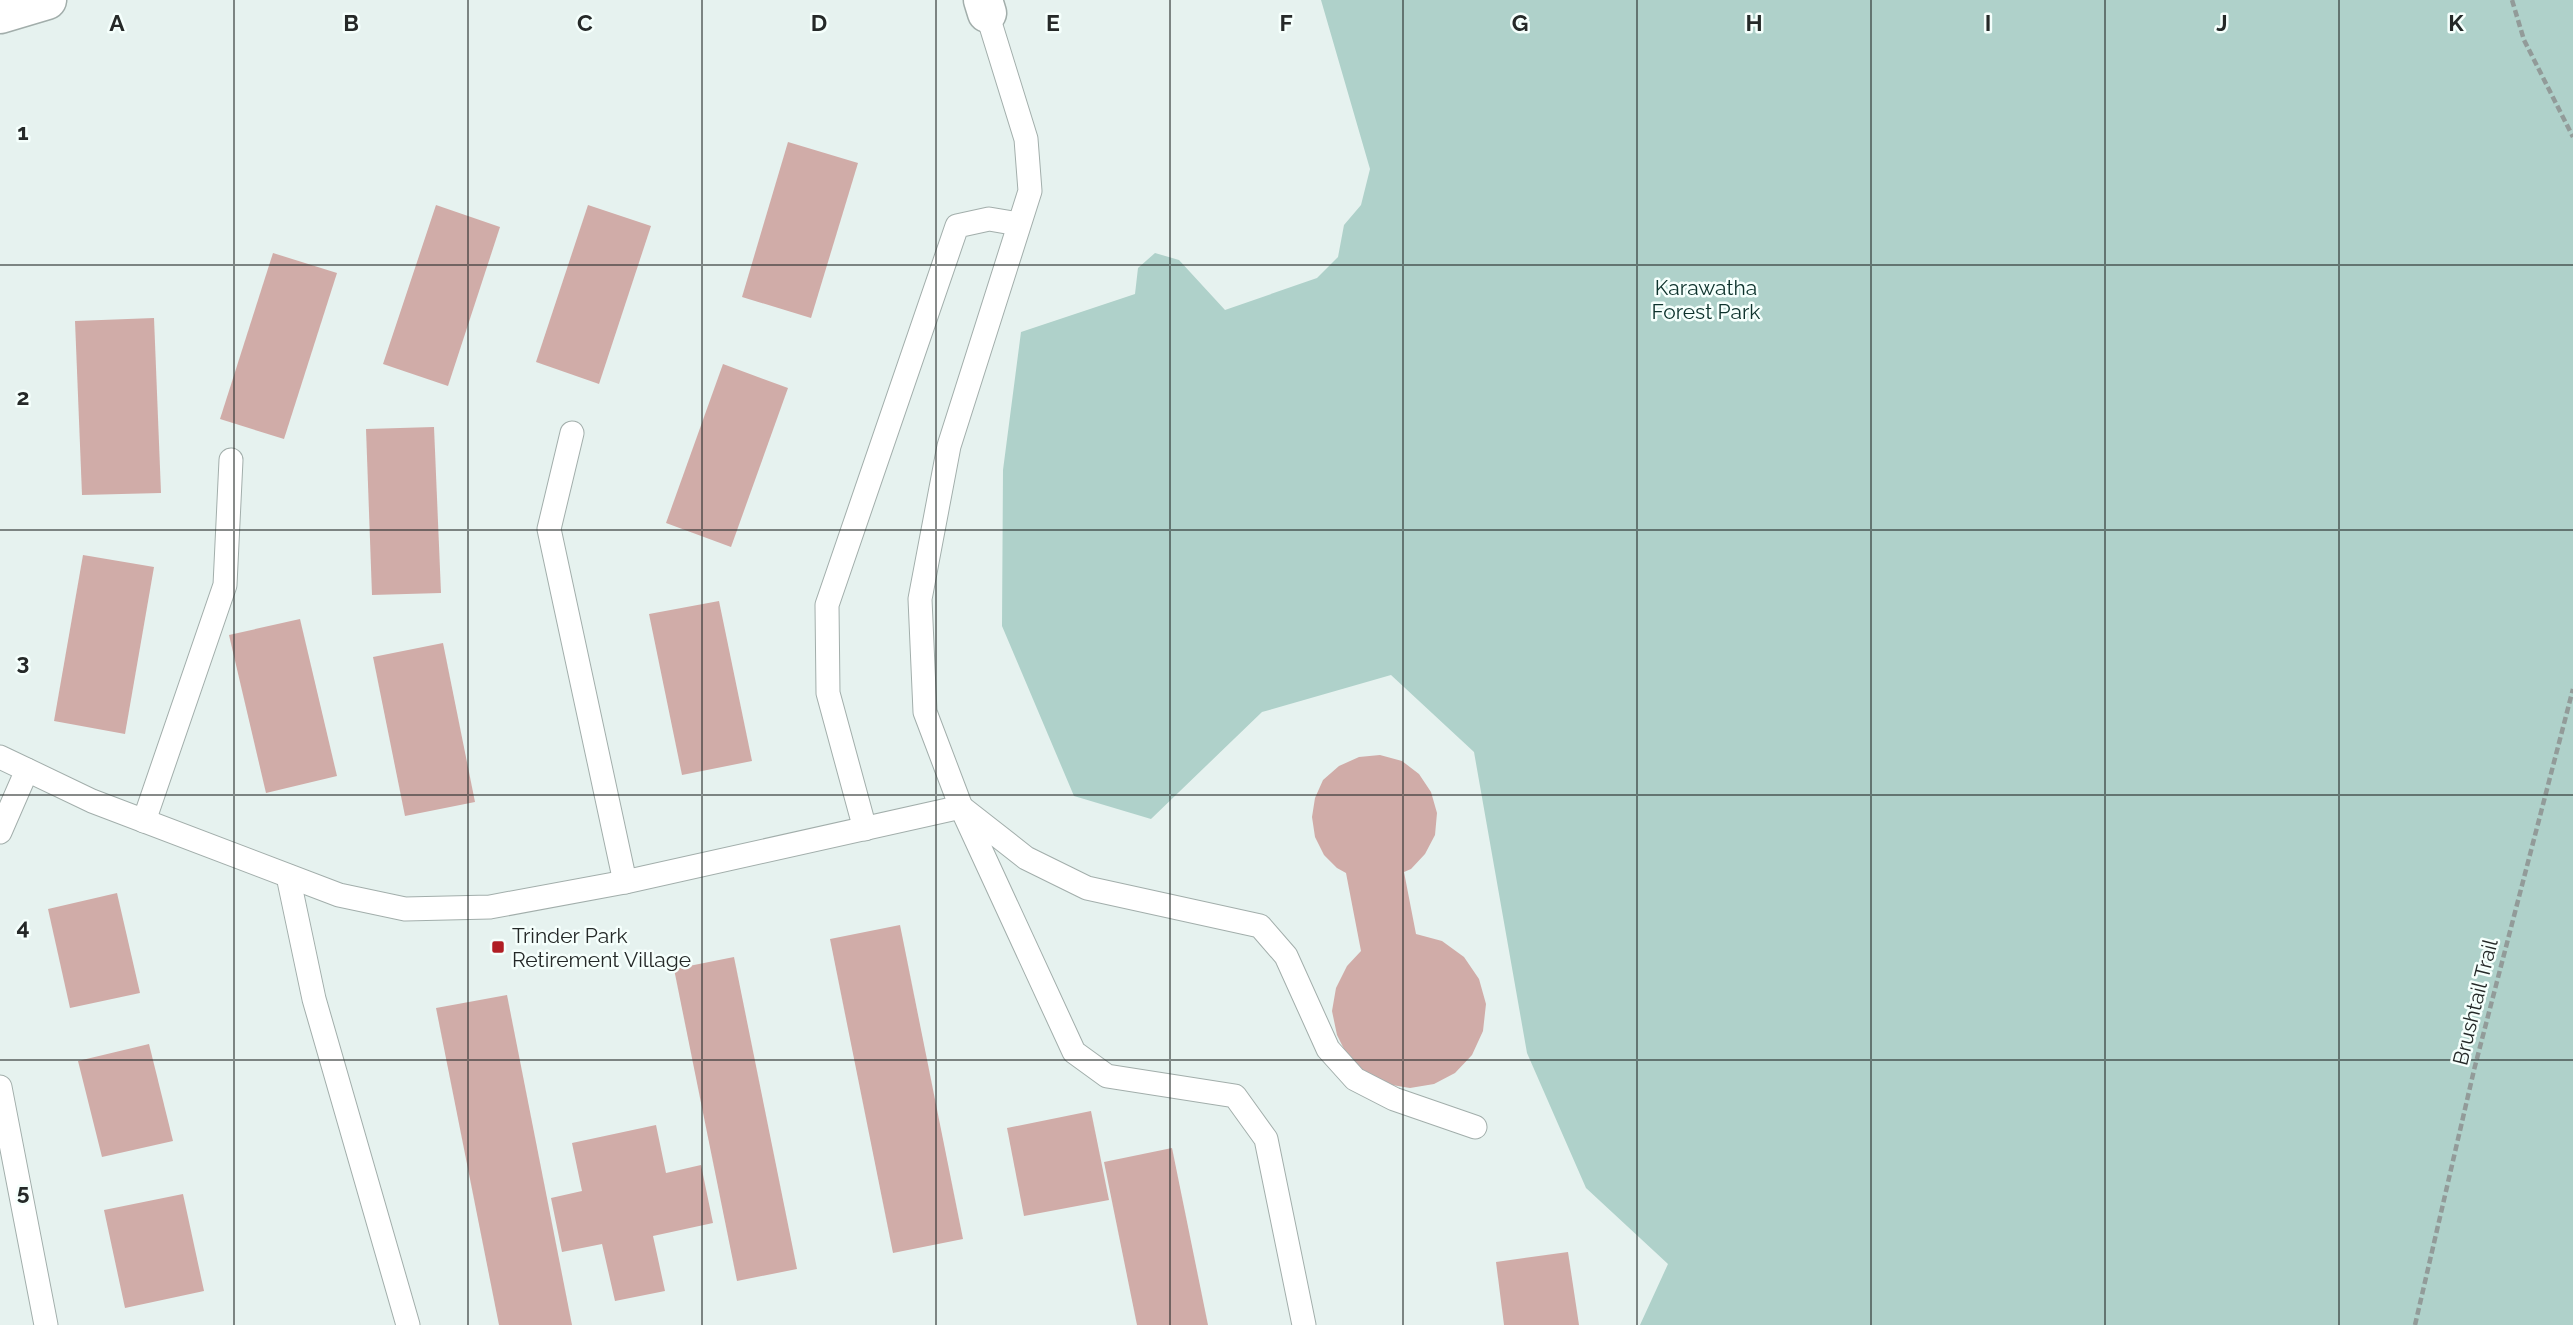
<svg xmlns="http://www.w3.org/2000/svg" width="2573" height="1325" font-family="Raleway,sans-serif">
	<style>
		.green { fill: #afd1ca }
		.building { fill: #d0aca8 }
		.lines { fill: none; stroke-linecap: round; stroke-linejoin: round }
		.lane-casing { stroke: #a2aeab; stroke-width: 25 }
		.street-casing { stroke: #a2aeab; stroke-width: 41 }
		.path { stroke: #929b99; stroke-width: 4.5; stroke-dasharray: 7 3.5; stroke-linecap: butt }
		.lane { stroke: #fff; stroke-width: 23 }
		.street { stroke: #fff; stroke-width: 38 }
		.grid { fill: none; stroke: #252928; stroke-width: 2; stroke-opacity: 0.55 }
		.poi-dot { fill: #b01e24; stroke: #f5fffc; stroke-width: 2.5 }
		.labels { text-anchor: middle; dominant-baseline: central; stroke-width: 5; stroke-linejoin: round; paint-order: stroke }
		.park-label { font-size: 21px; fill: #0d322c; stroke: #f5fffc }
		.poi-label { font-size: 21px; fill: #252928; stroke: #f5fffc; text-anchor: start }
		.street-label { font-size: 21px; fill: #252928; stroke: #f5fffc }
		.grid-label { font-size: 23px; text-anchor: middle; font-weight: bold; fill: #252928; stroke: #f5fffc; stroke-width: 5; stroke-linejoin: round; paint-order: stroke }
	</style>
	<rect width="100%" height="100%" fill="#e6f2ef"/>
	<path class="green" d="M1321,0h1252v1325h-933l28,-61 -82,-76 -59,-135 -53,-301 -83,-77 -129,37 -111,107 -77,-23 -72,-170 1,-156 18,-138 114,-38 3,-26 17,-15 24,7 46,50 92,-32 21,-21 6,-32 17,-20 9,-36z"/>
	<g class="building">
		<path d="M788,142l70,21 -47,155 -69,-21z"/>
		<path d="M436,205l64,22 -52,159 -65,-22z"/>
		<path d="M588,205l63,21 -52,158 -63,-22z"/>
		<path d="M273,253l64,20 -53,166 -64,-20z"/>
		<path d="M154,318l7,175 -79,2 -7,-174z"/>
		<path d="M723,364l65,24 -57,159 -65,-24z"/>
		<path d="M434,427l7,166 -69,2 -6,-166z"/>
		<path d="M83,555l71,12 -29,167 -71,-13z"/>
		<path d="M719,601l33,160 -70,14 -33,-161z"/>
		<path d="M300,619l37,157 -71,17 -37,-158z"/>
		<path d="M443,643l32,159 -70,14 -32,-159z"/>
		<path d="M1380,755l22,6 17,13 12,18 6,21 -2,22 -10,19 -14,15 -7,3 12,62 26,7 22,16 15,22 7,25 -3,27 -11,24 -17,18 -21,11 -24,4 -24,-4 -21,-11 -17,-16 -11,-22 -5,-24 4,-23 11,-22 14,-15 -15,-78 -9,-5 -13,-13 -9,-18 -3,-20 3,-19 8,-18 16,-14 20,-9z"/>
		<path d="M117,893l23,100 -70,15 -22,-99z"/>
		<path d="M900,925l63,314 -70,14 -63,-314z"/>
		<path d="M734,957l63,312 -60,12 -63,-312z"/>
		<path d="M507,995l65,330h-73l-63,-317z"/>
		<path d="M149,1044l24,97 -71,16 -24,-96z"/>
		<path d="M1091,1111l18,89 -85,16 -17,-88z"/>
		<path d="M656,1125l10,48 35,-8 12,58 -60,13 12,55 -50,10 -13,-57 -40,8 -11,-54 31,-7 -10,-48z"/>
		<path d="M1172,1148l36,177h-71l-33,-163z"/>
		<path d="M183,1194l21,97 -79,17 -21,-98z"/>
		<path d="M1568,1252l11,73h-75l-8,-63z"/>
	</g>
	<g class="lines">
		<defs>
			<g id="lane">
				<path d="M572,433l-23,96 76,353"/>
				<path d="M0,757l92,44 247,94 66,14 85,-2 135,-25 336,-75 -36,-95 -5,-113 29,-153 81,-255 -4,-52 -39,-126"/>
				<path d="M144,821l81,-236 6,-125"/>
				<path d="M865,829l-37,-136 -1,-88 130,-379 32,-7 29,5"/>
				<path d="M0,832l27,-62"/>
				<path d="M288,876l26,123 94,326"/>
				<path d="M0,1087l46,238"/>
				<path d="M1304,1325l-38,-186 -31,-43 -128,-20 -33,-24 -113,-245 65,51 61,30 173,38 26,30 42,93 27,30 39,20 81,28"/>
			</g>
			<g id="street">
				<path d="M983,0l4,13"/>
				<path d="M0,14l47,-14"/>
			</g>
		</defs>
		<use href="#lane" class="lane-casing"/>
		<use href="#street" class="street-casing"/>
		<g class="path">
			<path d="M2512,0l12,40 49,97"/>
			<path d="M2415,1325l59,-255 99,-381"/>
		</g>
		<use href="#lane" class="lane"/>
		<use href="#street" class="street"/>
	</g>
	<path class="grid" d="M234,0v1325M468,0v1325M702,0v1325M936,0v1325M1170,0v1325M1403,0v1325M1637,0v1325M1871,0v1325M2105,0v1325M2339,0v1325M0,265h2573M0,530h2573M0,795h2573M0,1060h2573"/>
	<rect class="poi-dot" x="491" y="940" width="14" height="14" rx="3.5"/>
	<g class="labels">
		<g class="park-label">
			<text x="1706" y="287">Karawatha<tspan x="1706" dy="24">Forest Park</tspan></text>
		</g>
		<g class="poi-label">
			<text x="512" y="935">Trinder Park<tspan x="512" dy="24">Retirement Village</tspan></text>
		</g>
		<g class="street-label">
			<text transform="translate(2475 1002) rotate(-76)">Brushtail Trail</text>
		</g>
	</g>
	<g class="grid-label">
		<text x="117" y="31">A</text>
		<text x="351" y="31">B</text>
		<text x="585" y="31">C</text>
		<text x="819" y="31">D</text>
		<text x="1053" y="31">E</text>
		<text x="1286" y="31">F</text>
		<text x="1520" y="31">G</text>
		<text x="1754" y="31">H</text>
		<text x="1988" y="31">I</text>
		<text x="2222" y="31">J</text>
		<text x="2456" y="31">K</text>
		<text x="23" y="140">1</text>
		<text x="23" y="405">2</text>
		<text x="23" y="670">3</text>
		<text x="23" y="935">4</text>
		<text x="23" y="1200">5</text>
	</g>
</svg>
